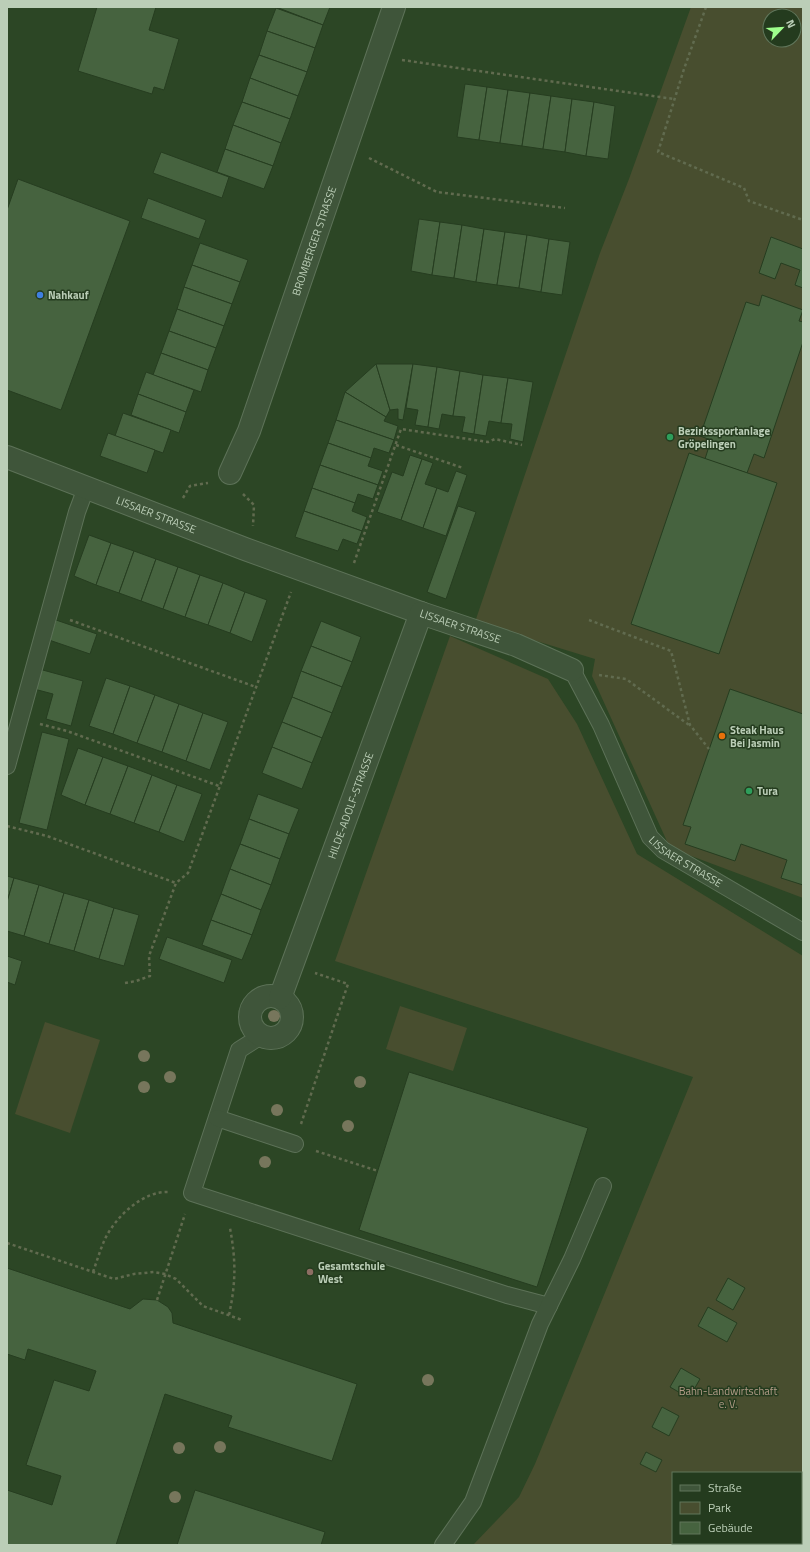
<svg xmlns="http://www.w3.org/2000/svg" width="810" height="1552" font-family="'Titillium Web',sans-serif">
	<style>
		.green { fill: #484e2f; fill-rule: evenodd }
		.building { fill: #46633f; stroke: #263d20 }
		.lines { fill: none; stroke-linecap: round; stroke-linejoin: round }
		.service-casing { stroke: #5d7258; stroke-width: 18 }
		.minor-casing { stroke: #5d7258; stroke-width: 24 }
		.path { stroke: #616b4f; stroke-width: 2.5; stroke-dasharray: 3 3; stroke-linecap: butt }
		.service { stroke: #3f553a; stroke-width: 16 }
		.minor { stroke: #3f553a; stroke-width: 22 }
		.tree { fill: #77765c }
		.shop-dot { fill: #3f7fe0; stroke: #243b1e; stroke-width: 1.5 }
		.leisure-dot { fill: #2e9e5b; stroke: #243b1e; stroke-width: 1.5 }
		.food-dot { fill: #e8710a; stroke: #243b1e; stroke-width: 1.5 }
		.education-dot { fill: #8d6e63; stroke: #243b1e; stroke-width: 1.5 }
		.labels { text-anchor: middle; dominant-baseline: central; stroke-width: 3; stroke-linejoin: round; paint-order: stroke }
		.street-label { font-size: 11px; fill: #bbceb7; stroke: #243b1e }
		.poi-label { font-size: 11px; font-weight: bold; fill: #bbceb7; stroke: #243b1e; text-anchor: start }
		.park-label { font-size: 11px; fill: #b49d89; stroke: #243b1e }
	</style>
	<rect width="100%" height="100%" fill="#2c4625"/>
	<g class="green">
		<path d="M691,7h112v891l-133,-50 -78,-172 3,-17 -120,-37 125,-369 29,-74zM770,16h24v24h-24z"/>
		<path d="M450,636l98,43 29,45 60,130 166,102v573l-2,2v-58h-128v70h117l-1,2h-316l46,-48 16,-33 158,-387 -358,-116z"/>
		<path d="M400,1006l67,22 -14,43 -67,-22z"/>
		<path d="M45,1022l55,18 -30,93 -55,-19z"/>
	</g>
	<g class="building">
		<path d="M97,7h59l-7,23 30,9 -15,51 -10,-3 -2,7 -74,-23z"/>
		<path d="M276,7h54l-7,18z"/>
		<path d="M276,8l47,17 -8,23 -48,-17z"/>
		<path d="M267,31l48,17 -8,24 -48,-17z"/>
		<path d="M259,55l48,17 -9,24 -48,-18z"/>
		<path d="M250,78l48,18 -8,23 -48,-17z"/>
		<path d="M465,84l22,3 -8,53 -22,-3z"/>
		<path d="M487,87l21,3 -8,53 -21,-3z"/>
		<path d="M508,90l22,3 -8,53 -22,-3z"/>
		<path d="M530,93l21,3 -8,53 -21,-3z"/>
		<path d="M551,96l21,3 -7,53 -22,-3z"/>
		<path d="M572,99l22,3 -8,54 -21,-4z"/>
		<path d="M242,102l48,17 -9,24 -48,-18z"/>
		<path d="M594,102l21,4 -7,53 -22,-3z"/>
		<path d="M233,125l48,18 -8,23 -48,-17z"/>
		<path d="M225,149l48,17 -9,23 -47,-17z"/>
		<path d="M161,152l68,25 -7,21 -69,-25z"/>
		<path d="M18,179l112,42 -69,189 -54,-20v-180z"/>
		<path d="M148,198l58,22 -7,19 -58,-21z"/>
		<path d="M419,219l21,3 -8,53 -21,-4z"/>
		<path d="M440,222l22,3 -8,53 -22,-3z"/>
		<path d="M462,225l22,4 -8,53 -22,-4z"/>
		<path d="M484,229l21,3 -8,53 -21,-3z"/>
		<path d="M505,232l22,3 -8,53 -22,-3z"/>
		<path d="M527,235l22,4 -8,53 -22,-4z"/>
		<path d="M771,237l32,12v39l-8,-3 5,-15 -19,-7 -6,16 -16,-6z"/>
		<path d="M549,239l21,3 -8,53 -21,-3z"/>
		<path d="M200,243l48,17 -8,22 -48,-17z"/>
		<path d="M192,265l48,17 -8,22 -48,-17z"/>
		<path d="M184,287l48,17 -8,22 -47,-17z"/>
		<path d="M762,295l41,15 -4,11 4,1v20l-39,116 -10,-4 -7,19 -42,-14 6,-19 -11,-4 46,-134 13,4z"/>
		<path d="M177,309l47,17 -8,22 -47,-17z"/>
		<path d="M169,331l47,17 -8,22 -47,-17z"/>
		<path d="M161,353l47,17 -7,22 -48,-17z"/>
		<path d="M376,364l14,46 -4,7 -41,-25z"/>
		<path d="M376,364h37l-10,56 -5,-1v-10l-8,1z"/>
		<path d="M413,364l24,3 -9,60 -13,-2 3,-15 -12,-2z"/>
		<path d="M437,367l23,4 -7,45 -11,-2 -3,15 -11,-2z"/>
		<path d="M460,371l23,4 -9,59 -12,-2 3,-15 -12,-1z"/>
		<path d="M146,372l48,18 -8,22 -48,-18z"/>
		<path d="M483,375l25,3 -7,45 -12,-2 -3,15 -12,-2z"/>
		<path d="M508,378l25,4 -10,60 -13,-3 2,-15 -11,-1z"/>
		<path d="M345,392l41,25 -2,4 14,5 -4,14 -58,-20z"/>
		<path d="M138,394l48,18 -7,21 -48,-18z"/>
		<path d="M123,413l48,17 -8,23 -48,-17z"/>
		<path d="M336,420l58,20 -5,13 -15,-5 -3,10 -43,-15z"/>
		<path d="M108,433l47,17 -8,23 -47,-17z"/>
		<path d="M328,443l43,15 -3,8 15,5 -5,14 -58,-20z"/>
		<path d="M689,453l88,30 -58,171 -88,-30z"/>
		<path d="M410,455l12,4 -21,61 -24,-8 15,-40 11,4z"/>
		<path d="M422,459l11,4 -8,21 12,4 -14,40 -22,-8z"/>
		<path d="M320,465l58,20 -5,14 -15,-5 -3,9 -43,-15z"/>
		<path d="M456,471l11,4 -21,61 -23,-8 14,-40 11,4z"/>
		<path d="M312,488l43,15 -3,8 15,6 -5,14 -58,-20z"/>
		<path d="M458,506l18,6 -30,87 -19,-7z"/>
		<path d="M304,511l58,20 -5,13 -14,-5 -5,12 -43,-14z"/>
		<path d="M89,535l22,8 -15,42 -22,-9z"/>
		<path d="M111,543l23,8 -15,42 -23,-8z"/>
		<path d="M134,551l22,8 -15,42 -22,-8z"/>
		<path d="M156,559l22,8 -15,42 -22,-8z"/>
		<path d="M178,567l22,8 -15,42 -22,-8z"/>
		<path d="M200,575l23,8 -15,42 -23,-8z"/>
		<path d="M223,583l22,9 -15,41 -22,-8z"/>
		<path d="M245,592l22,8 -15,42 -22,-9z"/>
		<path d="M56,620l41,14 -7,20 -41,-14z"/>
		<path d="M321,621l40,16 -9,25 -41,-16z"/>
		<path d="M311,646l41,16 -10,25 -41,-16z"/>
		<path d="M39,669l44,12 -12,45 -25,-7 7,-25 -19,-5z"/>
		<path d="M301,671l41,16 -10,26 -40,-16z"/>
		<path d="M106,678l24,8 -17,48 -24,-8z"/>
		<path d="M130,686l25,9 -18,48 -24,-9z"/>
		<path d="M730,689l73,25v171l-22,-7 6,-18 -46,-16 -6,17 -50,-17 6,-17 -8,-2z"/>
		<path d="M155,695l24,9 -17,48 -25,-9z"/>
		<path d="M292,697l40,16 -10,25 -40,-16z"/>
		<path d="M179,704l24,9 -17,48 -24,-9z"/>
		<path d="M203,713l25,9 -18,48 -24,-9z"/>
		<path d="M282,722l40,16 -10,25 -40,-16z"/>
		<path d="M42,732l27,7 -22,91 -28,-7z"/>
		<path d="M272,747l40,16 -10,26 -40,-16z"/>
		<path d="M78,748l25,9 -18,48 -24,-10z"/>
		<path d="M103,757l25,9 -18,48 -25,-9z"/>
		<path d="M128,766l24,9 -18,48 -24,-9z"/>
		<path d="M152,775l25,10 -18,47 -25,-9z"/>
		<path d="M177,785l25,9 -18,48 -25,-10z"/>
		<path d="M258,794l41,15 -10,25 -40,-15z"/>
		<path d="M249,819l40,15 -9,25 -40,-15z"/>
		<path d="M240,844l40,15 -9,26 -41,-16z"/>
		<path d="M230,869l41,16 -10,25 -40,-16z"/>
		<path d="M7,876l7,2 -7,24z"/>
		<path d="M14,878l25,7 -15,51 -17,-5v-29z"/>
		<path d="M39,885l25,8 -15,51 -25,-8z"/>
		<path d="M64,893l25,7 -15,51 -25,-7z"/>
		<path d="M221,894l40,16 -9,25 -41,-15z"/>
		<path d="M89,900l25,8 -15,51 -25,-8z"/>
		<path d="M114,908l25,7 -15,51 -25,-7z"/>
		<path d="M211,920l41,15 -10,25 -40,-15z"/>
		<path d="M167,937l65,23 -8,23 -65,-24z"/>
		<path d="M7,956l15,5 -7,24 -8,-3z"/>
		<path d="M409,1072l179,56 -51,159 -178,-57z"/>
		<path d="M7,1268l123,41 13,-10 14,1 11,7 4,6 1,10 184,61 -25,77 -104,-34 4,-11 -67,-22 -49,151h1h-110v-55l45,15 9,-29 -35,-11 28,-85 35,11 7,-20 -68,-22 -3,11 -18,-6z"/>
		<path d="M728,1278l17,10 -12,22 -17,-10z"/>
		<path d="M708,1307l29,16 -10,19 -29,-16z"/>
		<path d="M681,1368l19,11 -11,19 -19,-11z"/>
		<path d="M662,1407l17,9 -10,20 -17,-9z"/>
		<path d="M646,1452l16,8 -6,12 -16,-8z"/>
		<path d="M195,1490l130,42 -4,13h-144z"/>
	</g>
	<g class="lines">
		<defs>
			<g id="service">
				<path id="s1" d="M572,670l29,55 49,112 13,13 140,82"/>
				<path d="M7,766l70,-254 9,-24"/>
				<path d="M261,1036l-22,14 -47,143 315,102 42,11"/>
				<path d="M217,1118l78,26"/>
				<path d="M443,1545l30,-43 67,-178 32,-65 31,-73"/>
			</g>
			<g id="minor">
				<path id="s2" d="M7,457l238,92 176,64 95,32 56,25"/>
				<path id="s3" d="M230,473l19,-42 145,-424"/>
				<circle cx="271" cy="1017" r="21"/>
				<path id="s4" d="M280,998l141,-385"/>
			</g>
		</defs>
		<use href="#service" class="service-casing"/>
		<use href="#minor" class="minor-casing"/>
		<g class="path">
			<path d="M706,7l-22,62 -26,83 86,36 5,13 54,19"/>
			<path d="M402,60l272,39"/>
			<path d="M369,158l68,34 128,16"/>
			<path d="M396,445l67,23"/>
			<path d="M243,494l11,11 -1,21"/>
			<path d="M183,498l7,-12 18,-3"/>
			<path d="M354,563l47,-134 87,13 7,-3 27,6"/>
			<path d="M70,620l186,67"/>
			<path d="M589,620l82,31 19,74 19,24"/>
			<path d="M599,675l27,4 63,46"/>
			<path d="M40,724l27,7 152,55"/>
			<path d="M7,826l40,10 129,47"/>
			<path d="M125,983l11,-2 14,-5 -1,-20 27,-73 12,-10 103,-281"/>
			<path d="M301,1124l47,-140 -33,-11"/>
			<path d="M316,1151l62,20"/>
			<path d="M7,1243l107,36 20,-5 20,-2 11,2 11,5 27,27 39,14"/>
			<path d="M93,1272c4,-11 7,-22 12,-33 11,-23 39,-49 65,-47"/>
			<path d="M157,1300l28,-86"/>
			<path d="M229,1315c7,-33 7,-54 1,-87"/>
		</g>
		<use href="#service" class="service"/>
		<use href="#minor" class="minor"/>
	</g>
	<g class="tree">
		<circle cx="274" cy="1016" r="6"/>
		<circle cx="144" cy="1056" r="6"/>
		<circle cx="170" cy="1077" r="6"/>
		<circle cx="360" cy="1082" r="6"/>
		<circle cx="144" cy="1087" r="6"/>
		<circle cx="277" cy="1110" r="6"/>
		<circle cx="348" cy="1126" r="6"/>
		<circle cx="265" cy="1162" r="6"/>
		<circle cx="428" cy="1380" r="6"/>
		<circle cx="220" cy="1447" r="6"/>
		<circle cx="179" cy="1448" r="6"/>
		<circle cx="175" cy="1497" r="6"/>
	</g>
	<circle class="shop-dot" cx="40" cy="295" r="4"/>
	<g class="leisure-dot">
		<circle cx="670" cy="437" r="4"/>
		<circle cx="749" cy="791" r="4"/>
	</g>
	<circle class="food-dot" cx="722" cy="736" r="4"/>
	<circle class="education-dot" cx="310" cy="1272" r="4"/>
	<g class="labels">
		<g class="street-label">
			<text stroke="none"><textPath href="#s3" startOffset="247">BROMBERGER STRASSE</textPath></text>
			<text stroke="none"><textPath href="#s2" startOffset="160">LISSAER STRASSE</textPath></text>
			<text stroke="none"><textPath href="#s2" startOffset="484">LISSAER STRASSE</textPath></text>
			<text stroke="none"><textPath href="#s4" startOffset="205">HILDE-ADOLF-STRASSE</textPath></text>
			<text stroke="none"><textPath href="#s1" startOffset="228">LISSAER STRASSE</textPath></text>
		</g>
		<g class="poi-label">
			<text x="48" y="295">Nahkauf</text>
			<text x="678" y="431">Bezirkssportanlage<tspan x="678" dy="13">Gröpelingen</tspan></text>
			<text x="730" y="730">Steak Haus<tspan x="730" dy="13">Bei Jasmin</tspan></text>
			<text x="757" y="791">Tura</text>
			<text x="318" y="1266">Gesamtschule<tspan x="318" dy="13">West</tspan></text>
		</g>
		<g class="park-label">
			<text x="728" y="1391">Bahn-Landwirtschaft<tspan x="728" dy="13">e. V.</tspan></text>
		</g>
	</g>
	<rect width="810" height="1552" fill="none" stroke="#bbceb7" stroke-width="16"/>
	<rect x="672" y="1472" width="130" height="72" fill="#243b1e" stroke="#60765b"/>
	<rect x="680" y="1485" width="20" height="6" fill="#3f553a" stroke="#60765b"/>
	<text x="708" y="1492" font-size="12" fill="#bbceb7">Straße</text>
	<rect x="680" y="1502" width="20" height="12" fill="#484e2f" stroke="#60765b"/>
	<text x="708" y="1512" font-size="12" fill="#bbceb7">Park</text>
	<rect x="680" y="1522" width="20" height="12" fill="#46633f" stroke="#60765b"/>
	<text x="708" y="1532" font-size="12" fill="#bbceb7">Gebäude</text>
	<g transform="translate(782 28) rotate(65)"><circle r="19" fill="#243b1e" stroke="#60765b"/>
	<path d="M0-3L7 15L0 10L-7 15Z" fill="#9eff8c"/>
	<text y="-6" font-size="11" font-weight="bold" text-anchor="middle" fill="#bbceb7">N</text>
	</g>
</svg>
